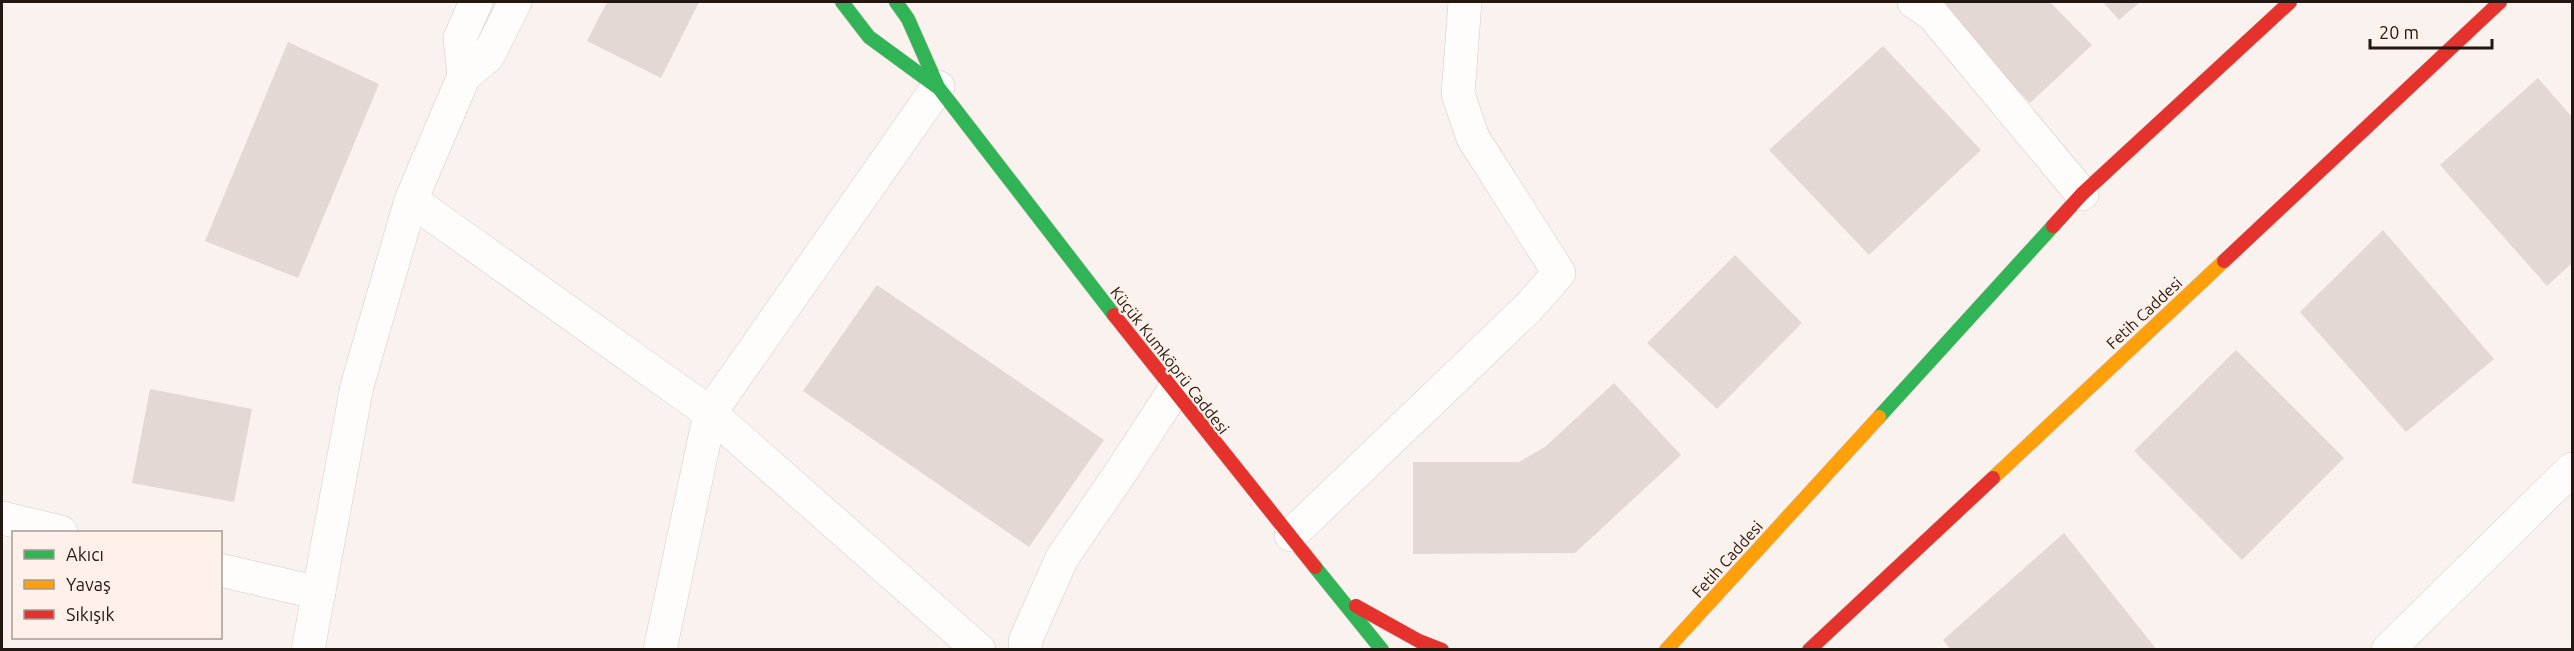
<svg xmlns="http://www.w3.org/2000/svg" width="2574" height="651" font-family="Ubuntu,sans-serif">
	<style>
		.building { fill: #e3d8d4 }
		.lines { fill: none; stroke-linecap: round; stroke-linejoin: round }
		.street-casing { stroke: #d4cac4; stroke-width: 34 }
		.fast-casing { stroke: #d4cac4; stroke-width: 15 }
		.slow-casing { stroke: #d4cac4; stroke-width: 15 }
		.jam-casing { stroke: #d4cac4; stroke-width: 15 }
		.street { stroke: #fefdfc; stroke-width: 33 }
		.fast { stroke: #30b455; stroke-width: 14 }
		.slow { stroke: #ff9f0a; stroke-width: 14 }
		.jam { stroke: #e5322d; stroke-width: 14 }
		.labels { text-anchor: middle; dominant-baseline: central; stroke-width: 4.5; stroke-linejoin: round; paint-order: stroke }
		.street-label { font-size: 16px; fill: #231811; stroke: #fff1e9 }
	</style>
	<rect width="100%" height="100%" fill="#faf2ee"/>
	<g class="building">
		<path d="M607,2h92l-38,76 -74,-37z"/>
		<path d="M1934,2h116l42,43 -62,58z"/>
		<path d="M2103,2h37l-21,18z"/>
		<path d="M288,42l91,42 -81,194 -93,-37z"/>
		<path d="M1883,46l98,104 -112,105 -100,-105z"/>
		<path d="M2538,78l34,39v146l-25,23 -107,-121z"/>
		<path d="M2383,230l111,129 -88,73 -106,-120z"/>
		<path d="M1735,255l67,68 -85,86 -70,-66z"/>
		<path d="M877,285l227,155 -75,107 -226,-156z"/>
		<path d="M2236,350l108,108 -102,102 -108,-109z"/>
		<path d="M1614,383l67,72 -106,98 -162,1v-92h106l26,-15z"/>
		<path d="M150,389l102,20 -18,93 -102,-19z"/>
		<path d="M2064,533l93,117h-206l-8,-10z"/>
	</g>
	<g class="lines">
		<defs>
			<g id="street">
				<path d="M1914,2l19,13 149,179"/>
				<path d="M464,76l-4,-38 16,-36"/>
				<path d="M411,200l299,213 269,237"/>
				<path d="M2,518l59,14"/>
				<path d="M1291,535l237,-227 31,-35 -86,-135 -15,-44 7,-92"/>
				<path d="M220,570l99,23"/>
				<path d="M308,650l49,-264 54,-186 53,-124 24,-20 27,-54"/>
				<path d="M660,650l50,-237 228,-326"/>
				<path d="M1026,650l-1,-9 37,-83 57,-83 54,-83"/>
				<path d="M2388,650l184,-181"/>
			</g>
			<g id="fast">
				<path d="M842,2l27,35 67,49"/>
				<path d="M896,2l12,17 30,68 176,228"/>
				<path d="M1879,417l174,-191"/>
				<path d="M1315,567l67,83"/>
			</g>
			<g id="slow">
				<path d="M1993,478l231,-217"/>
				<path d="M1666,650l213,-233"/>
			</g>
			<g id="jam">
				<path d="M2053,226l29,-32 208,-192"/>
				<path d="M2224,261l276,-259"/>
				<path d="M1114,315l201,252"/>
				<path d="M1356,606l63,35 23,9"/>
				<path d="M1809,650l184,-172"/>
			</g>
		</defs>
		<use href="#street" class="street-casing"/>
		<use href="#fast" class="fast-casing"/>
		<use href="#slow" class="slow-casing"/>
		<use href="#jam" class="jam-casing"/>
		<use href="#street" class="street"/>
		<use href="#fast" class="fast"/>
		<use href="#slow" class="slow"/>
		<use href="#jam" class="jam"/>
	</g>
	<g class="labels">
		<g class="street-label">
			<text transform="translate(2144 313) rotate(-43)">Fetih Caddesi</text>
			<text transform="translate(1170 360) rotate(52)">Küçük Kumköprü Caddesi</text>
			<text transform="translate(1727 559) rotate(-48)">Fetih Caddesi</text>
		</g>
	</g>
	<rect width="2574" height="651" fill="none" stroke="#231811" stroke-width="6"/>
	<rect x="12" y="531" width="210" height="108" fill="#fff1e9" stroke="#a79a93" stroke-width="1.5"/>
	<rect x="24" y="550" width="30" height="9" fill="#30b455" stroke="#a79a93" stroke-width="1.5"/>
	<text x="66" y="561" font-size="18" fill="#231811">Akıcı</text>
	<rect x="24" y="580" width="30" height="9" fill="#ff9f0a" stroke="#a79a93" stroke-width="1.5"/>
	<text x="66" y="591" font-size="18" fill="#231811">Yavaş</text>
	<rect x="24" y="610" width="30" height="9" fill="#e5322d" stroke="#a79a93" stroke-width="1.5"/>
	<text x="66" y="621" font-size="18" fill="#231811">Sıkışık</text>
	<path d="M2370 39v9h122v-9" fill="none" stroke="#231811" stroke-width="3"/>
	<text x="2379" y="39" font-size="18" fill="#231811" stroke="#fff1e9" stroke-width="4.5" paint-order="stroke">20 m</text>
</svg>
